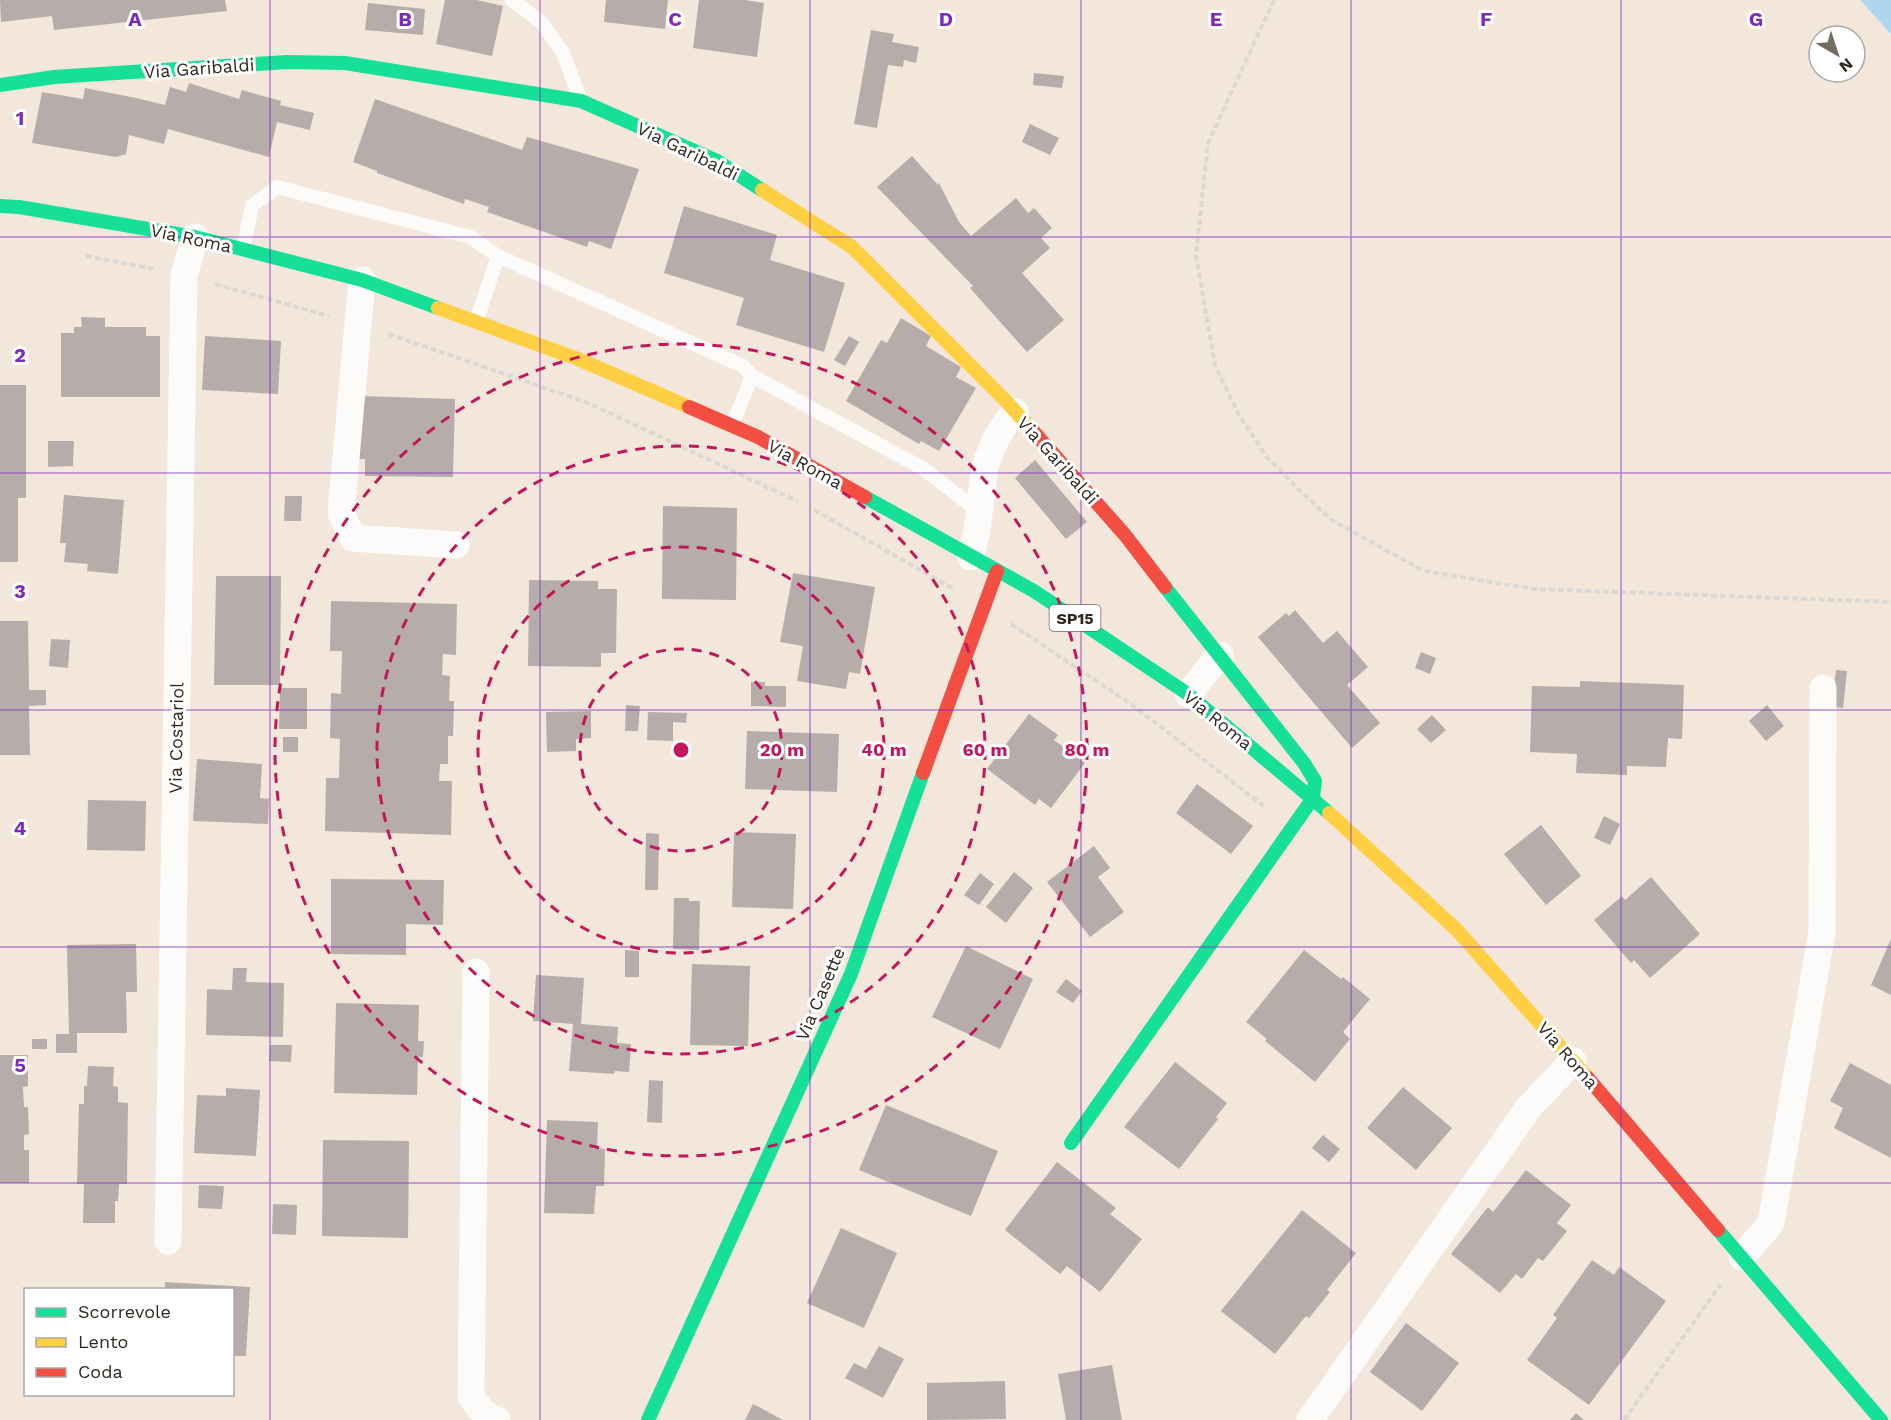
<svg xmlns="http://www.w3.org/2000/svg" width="1891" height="1420" font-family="'Work Sans',sans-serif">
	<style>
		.water { fill: #aed6ed }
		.building { fill: #b6acaa }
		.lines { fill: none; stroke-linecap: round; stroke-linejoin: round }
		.path { stroke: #dcd9d5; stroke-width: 4; stroke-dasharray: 6 3; stroke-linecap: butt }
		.lane { stroke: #fdfbfa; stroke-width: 14 }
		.street { stroke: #fdfbfa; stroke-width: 27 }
		.fast { stroke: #16e098; stroke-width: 14 }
		.slow { stroke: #ffcf43; stroke-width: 14 }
		.jam { stroke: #f24e42; stroke-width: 14 }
		.grid { fill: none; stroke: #7b2cbf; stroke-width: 1.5; stroke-opacity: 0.55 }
		.ring { fill: none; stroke: #c2185b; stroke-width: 3; stroke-dasharray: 10 8 }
		.labels { text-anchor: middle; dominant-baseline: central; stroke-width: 6; stroke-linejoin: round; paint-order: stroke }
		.shield { fill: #fff; stroke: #6e6863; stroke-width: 1.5 }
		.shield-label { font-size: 16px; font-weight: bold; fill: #302820 }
		.street-label { font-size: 18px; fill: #302820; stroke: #fff }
		.grid-label { font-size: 20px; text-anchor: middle; font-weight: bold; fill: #7b2cbf; stroke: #fff; stroke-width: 6; stroke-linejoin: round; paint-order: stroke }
		.centre { fill: #c2185b; stroke: #fff; stroke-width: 3 }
		.ring-label { font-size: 18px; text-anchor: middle; font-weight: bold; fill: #c2185b; stroke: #fff; stroke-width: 6; stroke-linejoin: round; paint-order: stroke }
	</style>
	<rect width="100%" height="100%" fill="#f3e7db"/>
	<path class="water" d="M1860,0h31v34z"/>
	<g class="building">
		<path d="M0,0h225l2,11 -173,19 -2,-14 -51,6z"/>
		<path d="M445,0h32l26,6 -11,50 -56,-12z"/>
		<path d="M606,0h62l-3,29 -61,-7z"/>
		<path d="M699,0h46l19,3 -7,54 -64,-9z"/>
		<path d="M368,3l57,6 -2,26 -58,-5z"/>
		<path d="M871,30l23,4 -2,8 27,5 -3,16 -12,-3 -1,7 -15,-2 -11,63 -23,-4z"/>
		<path d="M1034,73l30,3 -2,12 -29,-3z"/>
		<path d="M189,83l50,16 3,-9 39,11 -1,4 34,8 -4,17 -33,-8 -8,35 -101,-28 -4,15 -35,-9 -3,19 -10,3 -84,-14 10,-51 41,7 2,-11 51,10 29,7 5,-18 16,5z"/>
		<path d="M375,99l147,51 5,-13 112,32 -28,80 -22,-8 -2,6 -100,-35 2,-5 -24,-8 -1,5 -87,-31v-2l-24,-9z"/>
		<path d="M1030,124l29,14 -9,17 -28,-13z"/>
		<path d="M912,156l26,29 1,-2 20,39 12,14 45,-38 12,15 6,-5 18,20 -11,10 9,10 -28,25 42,47 -37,32 -57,-64 3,-2 -96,-99z"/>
		<path d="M684,206l93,29 -7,25 75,23 -21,69 -88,-27 8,-27 -80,-25z"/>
		<path d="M81,317l24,1v9h41v9h14v61h-99v-64h13v-6h8z"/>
		<path d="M901,318l30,18 -5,10 35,21 -5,10 20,11 -37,63 -18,-10 -2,3 -73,-43 35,-61 6,3z"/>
		<path d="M205,336l76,5 -3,53 -76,-4z"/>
		<path d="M849,336l10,6 -14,24 -11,-6z"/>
		<path d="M0,385h26v113h-8v64h-18z"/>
		<path d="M361,396l94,3 -2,78 -88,-1v-17h-6z"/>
		<path d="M48,441h26l-1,25 -25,1z"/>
		<path d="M1035,460l52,62 -21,17 -51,-61z"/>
		<path d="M64,495l60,5 -6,74 -31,-3 1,-7 -24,-2 2,-19h-6z"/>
		<path d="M285,496h17l-1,25h-17z"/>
		<path d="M663,506l74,2 -1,92 -74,-1z"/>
		<path d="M793,573l82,14 -15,87 -11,-2 -3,17 -49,-8 6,-35 -23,-4z"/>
		<path d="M216,576h65l-1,109h-66z"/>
		<path d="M529,580l69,1v8h19l-1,64h-15v14l-73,-1z"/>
		<path d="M331,601l126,3 -1,51 -13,-1 -1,21 8,1 -1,25h5l-1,35h-5v28h-8l-1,17h13l-1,54 -126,-4 1,-53h13l1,-39 -10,-1 1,-45 10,1 1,-43h-12z"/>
		<path d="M1295,610l28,33 14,-12 31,36 -21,18 33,38 -28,25 -94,-111 28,-24 3,3z"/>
		<path d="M0,621h28l1,69h17v15l-17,1 1,49h-30z"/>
		<path d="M51,639l19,1 -2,28 -19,-2z"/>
		<path d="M1421,652l15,6 -6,16 -15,-6z"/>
		<path d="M1836,670l11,1 -4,37 -11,-1z"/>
		<path d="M1580,681l104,4 -2,54 -14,-1 -2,29 -39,-1v9l-51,-2 1,-19 -47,-2 2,-66 48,1z"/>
		<path d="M751,682h14v4h21v21l-35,-1z"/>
		<path d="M280,688h27v41h-28z"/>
		<path d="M626,705l14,1 -2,25h-13z"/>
		<path d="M1767,705l17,21 -18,15 -17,-20z"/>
		<path d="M591,711v27l-15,1v12l-29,1 -1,-40z"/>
		<path d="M648,712l39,1 -1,10 -13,-1v19l-26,-1z"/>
		<path d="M1029,714l29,21 -4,5 31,23 -34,45 -12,-9 -4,6 -48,-36z"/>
		<path d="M1432,715l14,15 -15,13 -14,-14z"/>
		<path d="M747,731l92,3 -2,58 -92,-3z"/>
		<rect x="283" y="737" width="15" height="15"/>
		<path d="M197,759l65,5 -2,34 9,1 -1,25 -75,-3z"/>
		<path d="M1197,784l56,42 -22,28 -55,-41z"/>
		<path d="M88,800l58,1 -1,50 -58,-1z"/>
		<path d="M1604,816l16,8 -10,21 -16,-7z"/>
		<path d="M1541,825l40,51 -35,29 -42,-51z"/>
		<path d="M734,832l62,2 -3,75 -61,-2z"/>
		<path d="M646,833l13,1 -1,56h-13z"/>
		<path d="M1094,846l16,22 -12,9 26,35 -34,25 -43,-55z"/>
		<path d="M1014,872l19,16 -27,35 -20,-16z"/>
		<path d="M980,873l14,11 -15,21 -15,-10z"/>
		<path d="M1651,877l49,57 -50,44 -16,-18 -3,3 -37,-43 28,-24 3,4z"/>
		<path d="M331,879l113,1 -1,45 -37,-1v31l-75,-1z"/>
		<path d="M674,898h15v3h11l-1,49 -26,-1z"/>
		<path d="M1891,939v56l-20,-10z"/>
		<path d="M136,944l1,48h-11l1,41h-50v20h-21v-19h13l-2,-89z"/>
		<path d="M966,946l67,33 -33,70 -68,-32z"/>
		<path d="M625,950l14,1v26h-14z"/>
		<path d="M1304,950l37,29 2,-2 27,22 -27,33 7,7 -35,43 -50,-41 2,-2 -21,-17z"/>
		<path d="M692,964l58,2 -2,80 -58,-1z"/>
		<path d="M233,968h14l-1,14 38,1 -1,54 -77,-2 1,-46 25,1z"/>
		<path d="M536,975l48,3 -3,46 37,3 -1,16 14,1 -2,28 -14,-1 -1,3 -45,-3 4,-47 -40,-3z"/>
		<path d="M1066,979l16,12 -9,12 -17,-11z"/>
		<path d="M336,1003l83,2 -1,36h6l-1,16h-5l-1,38 -83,-2z"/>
		<rect x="32" y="1039" width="15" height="10"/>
		<path d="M270,1045h22l-1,17 -22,-1z"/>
		<path d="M0,1055h28v31l-5,1 1,20h4l1,27 -5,1v15h5v33h-29z"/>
		<path d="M1175,1062l52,41 -11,14 2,2 -39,50 -55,-42z"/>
		<path d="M1850,1063l41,22v73l-57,-30 9,-20 -13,-7z"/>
		<path d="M88,1066l26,1 -1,19 5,1v15l10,1 -1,81h-8l-1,17h-3v22h-32l1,-39h-7l2,-80h5v-18h3z"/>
		<path d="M649,1080l14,1 -1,42 -15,-1z"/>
		<path d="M1403,1087l49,41 -36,42 -49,-42z"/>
		<path d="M226,1088l34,2 -4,66 -62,-3 3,-58 29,1z"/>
		<path d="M886,1105l112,46 -27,65 -112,-46z"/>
		<path d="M547,1120l51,2 -1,26 8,1 -1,37h-8l-2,28 -50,-1z"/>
		<path d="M1323,1135l17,14 -11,13 -17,-14z"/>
		<path d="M323,1140l86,1 -1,97 -86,-2z"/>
		<path d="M1057,1162l59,46 -6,6 32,25 -42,53 -33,-26 -7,8 -55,-44z"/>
		<path d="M1526,1170l45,35 -14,18 10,8 -24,30 -5,-3 -16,21 -6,-5 -16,19 -49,-39 37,-47 5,5z"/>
		<path d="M199,1185l25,1 -2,23 -24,-1z"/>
		<path d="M273,1204l24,1 -1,30 -24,-1z"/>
		<path d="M1302,1210l54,43 -29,37 3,2 -21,26 -3,-2 -31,38 -54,-43z"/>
		<path d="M841,1228l56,25 -33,75 -57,-25z"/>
		<path d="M1592,1260l22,15 5,-8 47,34 -77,104 -62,-45 30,-42 -4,-3z"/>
		<path d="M165,1282l85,5 -4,69h-14v-66h-67z"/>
		<path d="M1406,1323l53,40 -37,48 -52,-39z"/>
		<path d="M879,1346l25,13 -21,39 -38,-20 9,-15 12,6z"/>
		<path d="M1112,1365l10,55h-56l-8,-46z"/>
		<path d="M1005,1381l1,38 -79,1v-37z"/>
		<path d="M753,1404l30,16h-38z"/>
		<path d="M1576,1413l8,7h-14z"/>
	</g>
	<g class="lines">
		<g class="path">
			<path d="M1274,0l-66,143 -12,113 19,109 24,50 27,41 33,34 34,31 91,50 110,18 357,13"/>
			<path d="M86,256l69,13"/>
			<path d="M215,284l114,32"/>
			<path d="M388,334l198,68 211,99"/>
			<path d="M814,510l140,79"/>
			<path d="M1011,624l120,80 134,103"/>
			<path d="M1624,1420l97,-136"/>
		</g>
		<g class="lane">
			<path d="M512,0l31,24 20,29 17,46"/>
			<path d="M243,249l9,-43 25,-19 193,50 28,19 -22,66"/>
			<path d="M498,256l245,110 9,10 -20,50"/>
			<path d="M752,376l172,93 55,43"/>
		</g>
		<g class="street">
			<path d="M362,280l-21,233 12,25 103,7"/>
			<path d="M971,557l6,-27 8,-64 9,-23 9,-16 12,-15"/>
			<path d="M1188,694l32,-39"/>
			<path d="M476,972l-5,424c7,12 13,19 26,24"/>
			<path d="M168,1241l16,-966 11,-38"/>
			<path d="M1742,1257l29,-34 51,-291 1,-244"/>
			<path d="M1310,1420l219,-313 44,-46"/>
		</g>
		<g class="fast">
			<path d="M0,85l54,-8 233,-15 58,1 236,38 136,60 45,29"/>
			<path d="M0,206l19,1 176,30 167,43 76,28"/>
			<path d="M865,497l169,94 154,103 141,119"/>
			<path d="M1071,1143l242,-345 2,-17 -11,-18 -139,-176"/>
			<path d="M1718,1230l163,190"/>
			<path d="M648,1420l203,-446 72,-201"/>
		</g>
		<g class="slow">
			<path d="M762,190l90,57 152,152 29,32"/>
			<path d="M438,308l140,51 111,48"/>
			<path d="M1329,813l128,117 130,147"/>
		</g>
		<g class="jam">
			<path d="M689,407l69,30 107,60"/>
			<path d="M1033,431l92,104 40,52"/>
			<path d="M923,773l74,-202"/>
			<path d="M1587,1077l131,153"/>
		</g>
	</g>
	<path class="grid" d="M270,0v1420M540,0v1420M810,0v1420M1081,0v1420M1351,0v1420M1621,0v1420M0,237h1891M0,473h1891M0,710h1891M0,947h1891M0,1183h1891"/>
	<g class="ring">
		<circle cx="681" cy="750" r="101"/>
		<circle cx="681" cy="750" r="203"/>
		<circle cx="681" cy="750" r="304"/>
		<circle cx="681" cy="750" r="406"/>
	</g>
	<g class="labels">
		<rect class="shield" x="1049.5" y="605" width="51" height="26" rx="4.5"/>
		<g class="shield-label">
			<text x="1075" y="618">SP15</text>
		</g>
		<g class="street-label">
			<text transform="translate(199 68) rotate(-4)">Via Garibaldi</text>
			<text transform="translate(688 151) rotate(26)">Via Garibaldi</text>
			<text transform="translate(191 238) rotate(12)">Via Roma</text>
			<text transform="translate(1058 460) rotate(48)">Via Garibaldi</text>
			<text transform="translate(805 464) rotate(29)">Via Roma</text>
			<text transform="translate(1218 720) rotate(39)">Via Roma</text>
			<text transform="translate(176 738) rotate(-89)">Via Costariol</text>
			<text transform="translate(820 994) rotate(-67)">Via Casette</text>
			<text transform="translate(1568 1055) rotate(49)">Via Roma</text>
		</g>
	</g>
	<g class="grid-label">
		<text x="135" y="26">A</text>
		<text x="405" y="26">B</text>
		<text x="675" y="26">C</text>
		<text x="946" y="26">D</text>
		<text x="1216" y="26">E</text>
		<text x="1486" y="26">F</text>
		<text x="1756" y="26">G</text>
		<text x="20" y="125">1</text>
		<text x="20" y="362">2</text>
		<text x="20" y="598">3</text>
		<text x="20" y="835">4</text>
		<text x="20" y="1072">5</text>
	</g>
	<circle cx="681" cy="750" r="9" class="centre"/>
	<g class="ring-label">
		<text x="782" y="756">20 m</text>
		<text x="884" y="756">40 m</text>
		<text x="985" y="756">60 m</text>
		<text x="1087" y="756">80 m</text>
	</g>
	<rect x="24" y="1288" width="210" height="108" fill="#ffffff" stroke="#aca9a6" stroke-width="1.5"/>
	<rect x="36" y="1308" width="30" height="9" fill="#16e098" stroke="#aca9a6" stroke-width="1.5"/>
	<text x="78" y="1318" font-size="18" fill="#302820">Scorrevole</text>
	<rect x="36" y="1338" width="30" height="9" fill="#ffcf43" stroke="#aca9a6" stroke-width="1.5"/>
	<text x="78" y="1348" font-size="18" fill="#302820">Lento</text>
	<rect x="36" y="1368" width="30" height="9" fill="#f24e42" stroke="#aca9a6" stroke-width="1.5"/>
	<text x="78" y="1378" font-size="18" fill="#302820">Coda</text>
	<g transform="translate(1837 54) rotate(141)"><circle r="28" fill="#ffffff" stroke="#aca9a6" stroke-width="1.5"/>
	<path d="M0-4.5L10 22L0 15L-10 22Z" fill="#746b61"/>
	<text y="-9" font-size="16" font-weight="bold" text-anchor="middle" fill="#302820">N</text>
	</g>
</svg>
